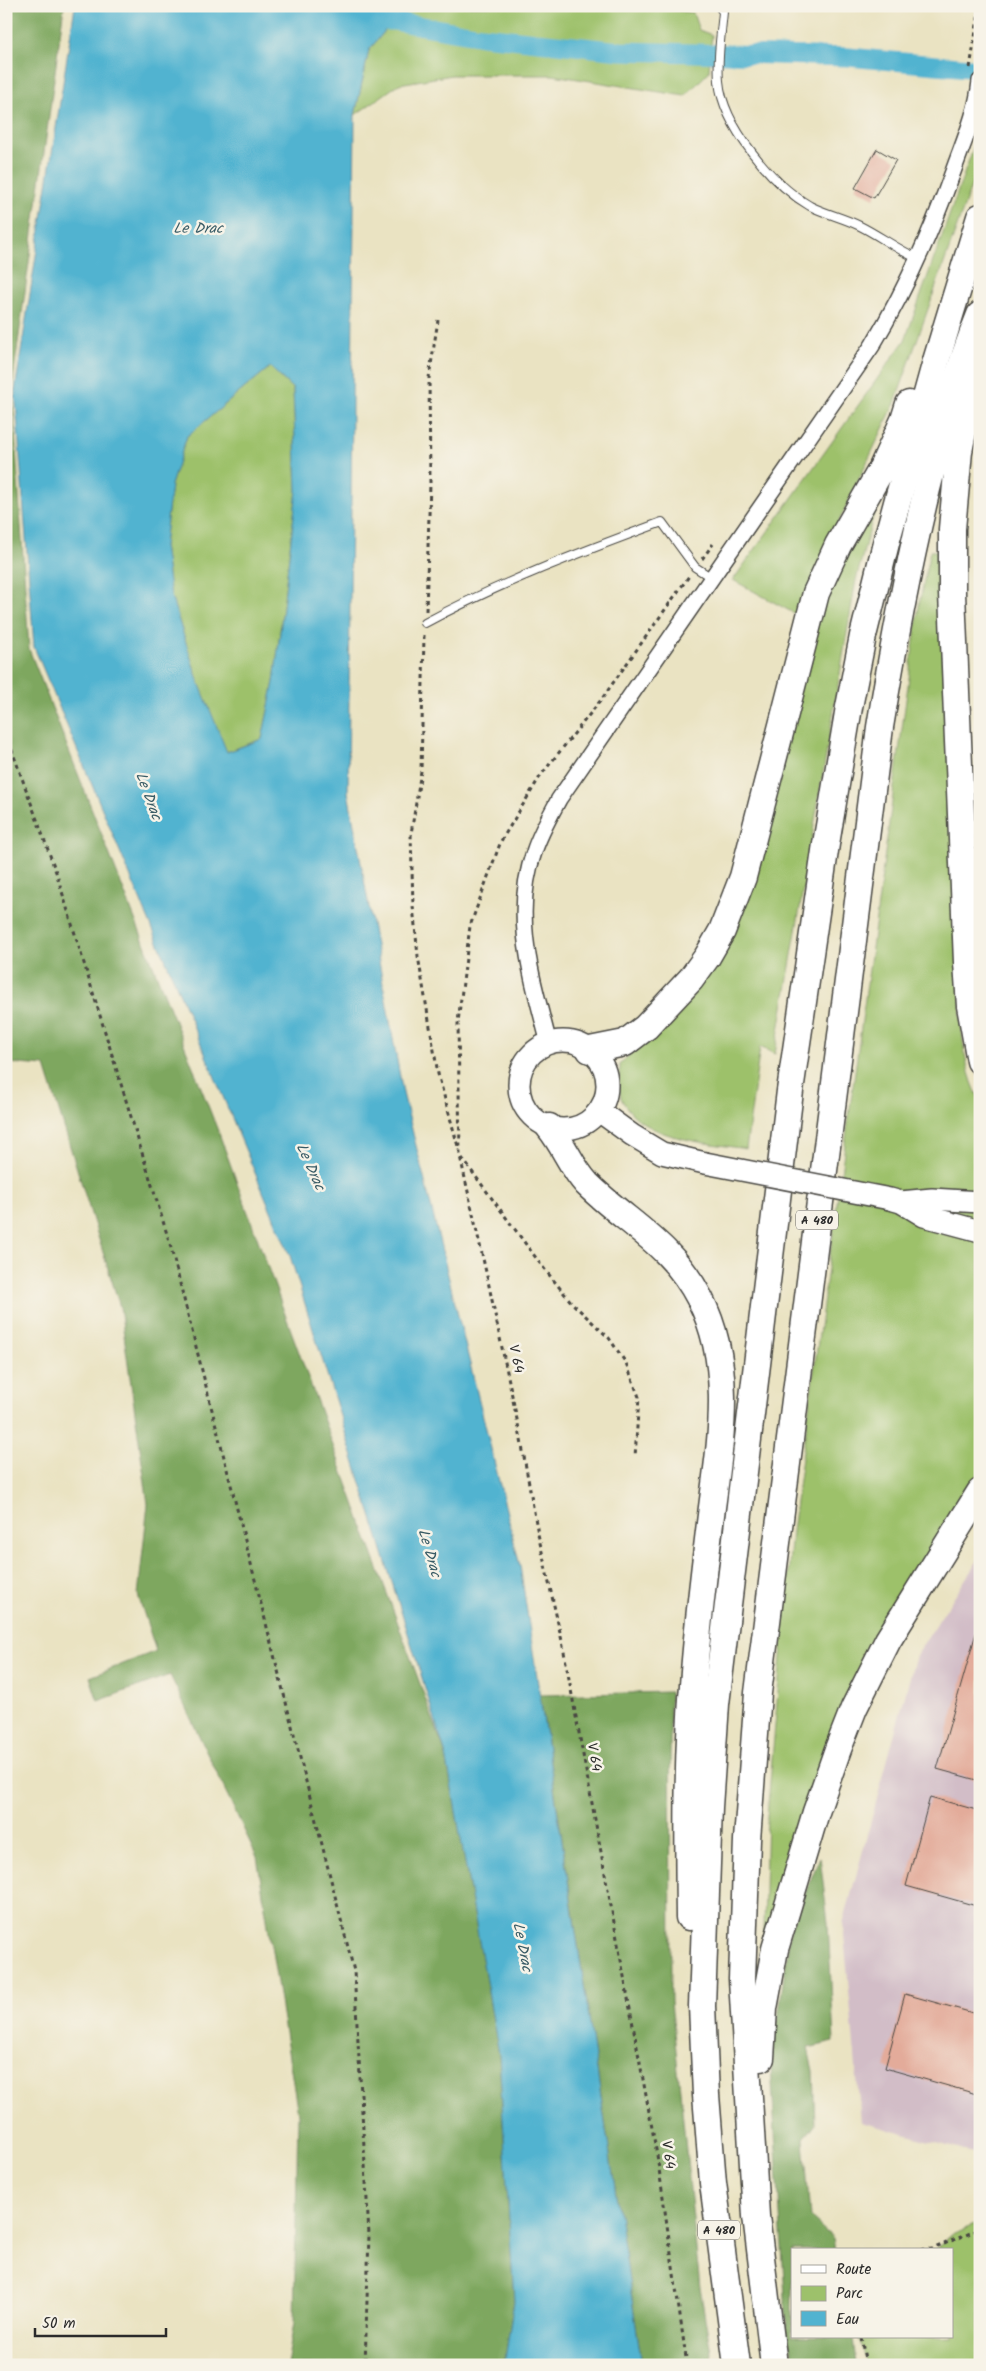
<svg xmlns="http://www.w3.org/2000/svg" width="986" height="2371" font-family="Kalam,sans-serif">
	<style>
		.industrial { fill: #d2bdc7 }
		.green { fill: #9dc16b; stroke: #64764b }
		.forest { fill: #7ea75f; stroke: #546945 }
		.water { fill: #51b3d0; stroke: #3e6f7e; fill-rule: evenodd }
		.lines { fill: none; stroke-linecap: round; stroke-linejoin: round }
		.canal { stroke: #51b3d0; stroke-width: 19 }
		.building { fill: #e3ab9a }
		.lane-casing { stroke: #484742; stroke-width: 10 }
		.street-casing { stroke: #484742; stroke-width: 18 }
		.secondary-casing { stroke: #484742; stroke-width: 24 }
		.highway-casing { stroke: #484742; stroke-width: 29 }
		.path { stroke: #484742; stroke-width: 3; stroke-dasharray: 4 4; stroke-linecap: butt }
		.lane { stroke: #fff; stroke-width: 8 }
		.street { stroke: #fff; stroke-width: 15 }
		.secondary { stroke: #fff; stroke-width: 21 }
		.highway { stroke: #fff; stroke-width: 26 }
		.secondary-bridge-casing { stroke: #484742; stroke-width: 24; stroke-linecap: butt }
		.secondary-bridge { stroke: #fff; stroke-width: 21 }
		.labels { text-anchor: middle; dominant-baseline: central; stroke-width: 5; stroke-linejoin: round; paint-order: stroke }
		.shield { fill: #f7f3e8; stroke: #686764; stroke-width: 1 }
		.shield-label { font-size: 12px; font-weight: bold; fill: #2b2b2b }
		.street-label { font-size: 14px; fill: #2b2b2b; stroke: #f7f3e8 }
		.water-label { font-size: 15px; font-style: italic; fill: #385b65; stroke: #f7f3e8 }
	</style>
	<rect width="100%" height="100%" fill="#f7f3e8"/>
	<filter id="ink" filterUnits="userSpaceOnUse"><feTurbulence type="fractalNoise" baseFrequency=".02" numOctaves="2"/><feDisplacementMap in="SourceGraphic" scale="10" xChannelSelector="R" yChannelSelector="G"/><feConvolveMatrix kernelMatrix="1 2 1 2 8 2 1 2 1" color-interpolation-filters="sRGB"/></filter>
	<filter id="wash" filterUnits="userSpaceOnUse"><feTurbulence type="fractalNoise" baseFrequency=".0096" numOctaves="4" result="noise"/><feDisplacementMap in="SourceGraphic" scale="20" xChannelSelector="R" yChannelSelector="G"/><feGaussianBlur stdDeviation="1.12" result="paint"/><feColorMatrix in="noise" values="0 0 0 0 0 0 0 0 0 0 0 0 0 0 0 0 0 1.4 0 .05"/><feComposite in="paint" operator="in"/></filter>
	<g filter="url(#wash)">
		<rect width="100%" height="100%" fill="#eae3c2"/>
		<path class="industrial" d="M980,1557v598l-119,-33 -18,-198 73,-269z"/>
		<g class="green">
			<path d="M398,6h254l41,7 6,17 13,5 -3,37 -24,24 -132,-21h-101l-53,9 -44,31 14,-65 24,-29z"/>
			<path d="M980,129v32l-85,242 -54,114 -42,99 -66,-36 172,-240z"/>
			<path d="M270,367l23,22 4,101 -23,192 -12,57 -36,13 -28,-72 -27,-84 -7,-50 7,-61 16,-49z"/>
			<path d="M875,509l-19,71 -81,474 -15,-7 -14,102c-40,-7 -100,-8 -123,-47 -6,-10 -3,-26 -3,-38l51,-51 55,-73 103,-363 32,-57z"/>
			<path d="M930,551h16l15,473c3,26 6,53 19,76v371l-109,173 -23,49 -85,272 4,-148 25,-286 127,-926z"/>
			<path d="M980,2223v142h-114l-7,-28h93v-87h-18l20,-17z"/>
		</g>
		<g class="forest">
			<path d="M6,6h58l-52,381 17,262 191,487 226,619 53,299 15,247 -10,64h-217l7,-43 4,-208 -41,-257 -87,-182 -72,26 -8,-24 66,-26 -18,-56 10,-91 -28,-197 -75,-241 -39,-3z"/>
			<path d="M670,1692l1,309 29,287 13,77h-71l-102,-670z"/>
			<path d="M820,1857l8,66 6,119 -26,6 5,23 2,53 -11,15 6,78 23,21 2,12h-43v87h61l3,28h-62l-7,-35 -16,-263 20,-140z"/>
		</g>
		<path class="water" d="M75,6h323l-5,15 -24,29 -14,65 -7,677 55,301 117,473 122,799h-138l10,-64 -15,-247 -53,-299 -156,-499 -256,-609 -19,-257zM270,367l23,22 4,101 -23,192 -12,57 -35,13 -29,-72 -27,-84 -7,-50 7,-61 16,-49z"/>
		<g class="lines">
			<path class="canal" d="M369,21h24l89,15 138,15 228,6 132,12"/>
		</g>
		<g id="blocks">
			<g class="building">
				<path d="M877,149l19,11 -22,38 -19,-10z"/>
				<path d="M976,1633h4v148l-43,-12z"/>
				<path d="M930,1797l50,14v96l-74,-21z"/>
				<path d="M905,1994l75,21v80l-95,-27z"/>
			</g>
		</g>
	</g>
	<g filter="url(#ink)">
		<use href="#blocks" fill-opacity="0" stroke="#484742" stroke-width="1"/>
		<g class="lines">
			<defs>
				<g id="lane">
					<path d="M719,6l4,6c-2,22 -6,47 -4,69 4,45 53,103 91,125 16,8 34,12 50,20 20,10 38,24 59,33"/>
					<path d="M425,623c76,-41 156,-71 237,-101l33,45 17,11"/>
				</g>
				<path id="street" d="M549,1044c-16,-64 -38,-127 -15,-192 6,-19 16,-36 25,-53l313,-453c34,-57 60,-115 82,-177 10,-28 23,-57 26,-88"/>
				<g id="secondary">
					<circle cx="563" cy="1085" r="44"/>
					<path d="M599,1111l33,24 30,18 43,10"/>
					<path d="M890,1199l11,3 23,14 56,15"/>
					<path d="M901,1202l31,-3 48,3"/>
				</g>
				<g id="highway">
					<path d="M978,360l-19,91 -7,78v64l15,369 3,44 10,55"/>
					<path d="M590,1050l35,-7 21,-16 45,-48 16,-22 15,-26 21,-54 73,-284 22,-48 43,-75 23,-50 5,-16"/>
					<path d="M549,1127c15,18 22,40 38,57 42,41 84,59 113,115 36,70 19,150 10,224 -6,49 -12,99 -16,149 -7,81 -6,163 -5,245"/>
					<path d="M761,2058l3,-50 11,-59 41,-137 22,-63 16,-41 34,-68 92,-148"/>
					<path d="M737,2365l-24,-182 -7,-88 -4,-89 7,-199 7,-103 74,-613 36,-247 23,-137 14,-71 24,-97 49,-178 44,-144"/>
					<path d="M774,2365l-18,-149 -14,-237 5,-139 11,-147 122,-966c13,-80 28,-159 47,-238 15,-59 30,-118 53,-174"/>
				</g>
			</defs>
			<use href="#lane" class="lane-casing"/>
			<use href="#street" class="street-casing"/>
			<use href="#secondary" class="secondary-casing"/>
			<use href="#highway" class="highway-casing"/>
			<g class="path">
				<path d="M970,68l10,-62"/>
				<path d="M702,559l11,-15"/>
				<path d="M426,611l4,-128 -1,-105 9,-58"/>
				<path d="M424,635l-3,136 -10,63 2,72 5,50 20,118 21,76"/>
				<path d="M6,734l50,138 114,372 184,727 15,264 -4,130"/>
				<path d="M462,1158l80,108 30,37 37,35 17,25 13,34 -4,60"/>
				<path d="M913,2250l19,-1 48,-20"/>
				<path d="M861,2337l5,28"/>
				<path d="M687,2365l-30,-210 -95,-514 -24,-107 -19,-105 -31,-148 -28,-125 -2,-134 12,-96 31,-85 40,-66 60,-75 88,-124"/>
			</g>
			<use href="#lane" class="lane"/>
			<use href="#street" class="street"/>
			<use href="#secondary" class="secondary"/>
			<use href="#highway" class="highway"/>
			<defs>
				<path id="secondary-bridge" d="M705,1163l185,36"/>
			</defs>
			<use href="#secondary-bridge" class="secondary-bridge-casing"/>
			<use href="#secondary-bridge" class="secondary-bridge"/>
		</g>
	</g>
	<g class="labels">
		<g class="shield">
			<rect x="796" y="1210.5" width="42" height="19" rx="4"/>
			<rect x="698" y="2220.5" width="42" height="19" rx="4"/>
		</g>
		<g class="shield-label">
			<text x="817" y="1220">A 480</text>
			<text x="719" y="2230">A 480</text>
		</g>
		<g class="street-label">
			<text transform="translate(516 1359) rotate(78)">V 64</text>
			<text transform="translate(594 1757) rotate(80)">V 64</text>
			<text transform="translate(668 2155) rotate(81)">V 64</text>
		</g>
		<g class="water-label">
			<text x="198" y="229">Le Drac</text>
			<text transform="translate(148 796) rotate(70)">Le Drac</text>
			<text transform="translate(310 1167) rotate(66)">Le Drac</text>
			<text transform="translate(429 1553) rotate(74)">Le Drac</text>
			<text transform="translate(522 1947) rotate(79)">Le Drac</text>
		</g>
	</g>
	<rect width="986" height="2371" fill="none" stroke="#f7f3e8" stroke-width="25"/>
	<rect x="791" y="2248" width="162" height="90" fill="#f7f3e8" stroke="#a5a39c"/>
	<rect x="801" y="2265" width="25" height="8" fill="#ffffff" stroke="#a5a39c"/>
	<text x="836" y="2274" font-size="15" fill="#2b2b2b">Route</text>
	<rect x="801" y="2286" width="25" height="15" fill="#9dc16b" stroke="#a5a39c"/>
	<text x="836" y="2298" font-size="15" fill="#2b2b2b">Parc</text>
	<rect x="801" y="2311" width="25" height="15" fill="#51b3d0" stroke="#a5a39c"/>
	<text x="836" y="2324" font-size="15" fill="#2b2b2b">Eau</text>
	<path d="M35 2328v8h131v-8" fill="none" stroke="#2b2b2b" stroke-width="2.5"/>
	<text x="42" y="2328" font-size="15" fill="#2b2b2b" stroke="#f7f3e8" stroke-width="4" paint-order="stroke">50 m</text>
</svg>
